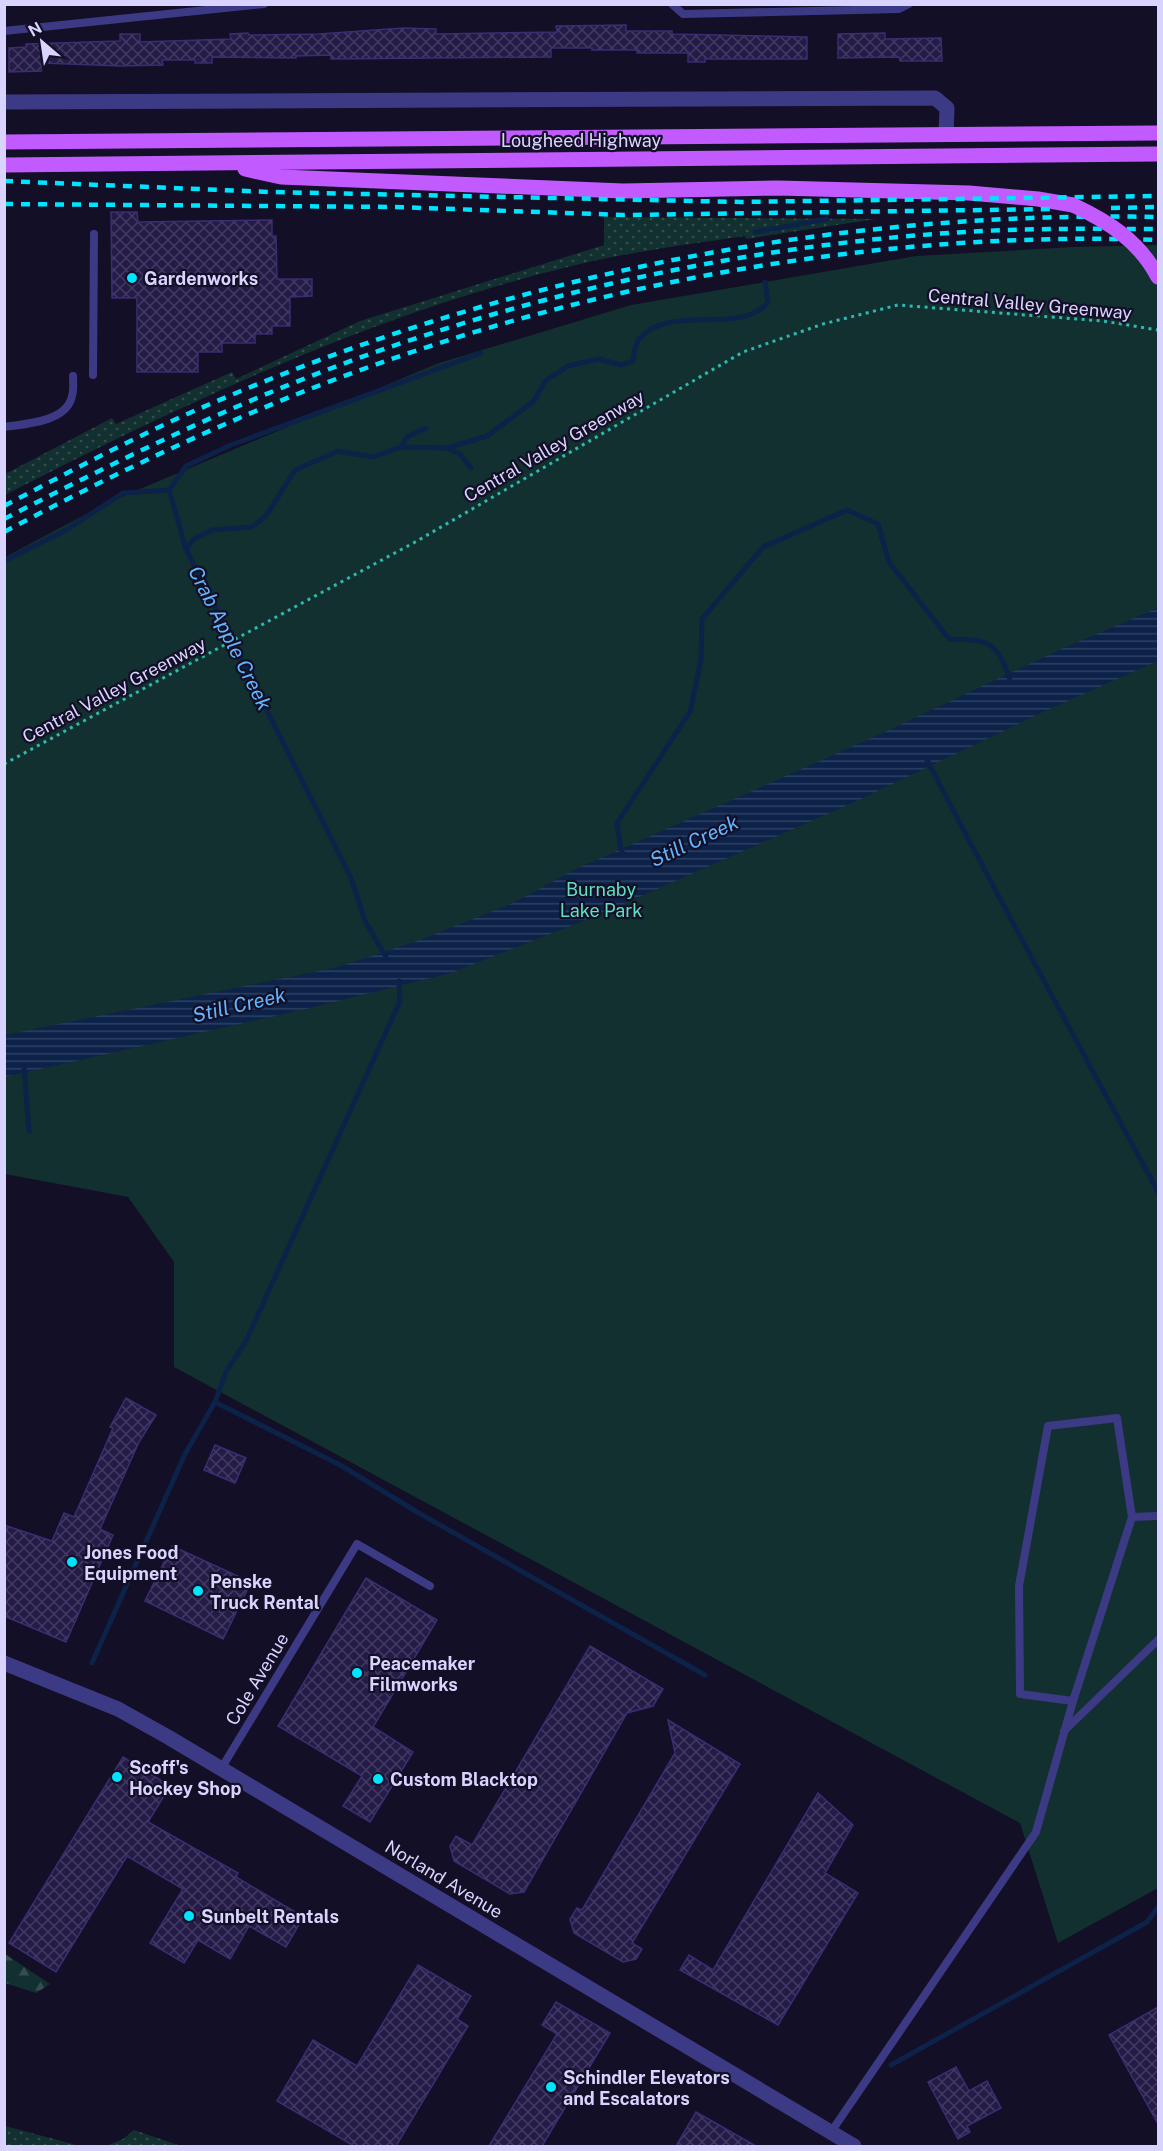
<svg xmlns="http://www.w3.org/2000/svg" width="1163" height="2151" font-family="'Public Sans',sans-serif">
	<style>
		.grass { fill: url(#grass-dots) }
		.forest { fill: url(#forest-firs) }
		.park { fill: #12302f }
		.water { fill: url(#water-rules) }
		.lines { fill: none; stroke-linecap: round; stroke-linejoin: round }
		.stream { stroke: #0c2248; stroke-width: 5 }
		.building { fill: url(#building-cross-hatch); stroke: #3b2d73; stroke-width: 1.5 }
		.path { stroke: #2fb8b0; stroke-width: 3; stroke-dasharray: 3 4.5; stroke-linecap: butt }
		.service { stroke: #3d3a85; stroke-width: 8 }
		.minor { stroke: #3d3a85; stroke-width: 15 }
		.tertiary { stroke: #3d3a85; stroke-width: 15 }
		.primary { stroke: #c25bff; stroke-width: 15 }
		.rail { stroke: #00e5ff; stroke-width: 4.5; stroke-dasharray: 9 8; stroke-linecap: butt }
		.primary-bridge { stroke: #c25bff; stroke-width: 15 }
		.poi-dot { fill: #00e5ff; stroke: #130f26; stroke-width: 2 }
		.labels { text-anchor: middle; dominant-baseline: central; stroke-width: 4.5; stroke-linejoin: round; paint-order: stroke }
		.street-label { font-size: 18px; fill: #d9d4ff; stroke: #130f26 }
		.poi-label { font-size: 18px; font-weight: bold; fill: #d9d4ff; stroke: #130f26; text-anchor: start }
		.park-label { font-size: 18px; fill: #5fe0c0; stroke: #130f26 }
		.water-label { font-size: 20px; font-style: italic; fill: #62b6ff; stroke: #130f26 }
	</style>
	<defs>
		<pattern id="grass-dots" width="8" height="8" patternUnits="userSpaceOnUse" patternTransform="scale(1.5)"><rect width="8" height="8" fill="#12302f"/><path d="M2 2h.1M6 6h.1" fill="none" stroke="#344d4e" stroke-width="1.8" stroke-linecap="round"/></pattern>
		<pattern id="forest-firs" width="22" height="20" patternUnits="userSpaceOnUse" patternTransform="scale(1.5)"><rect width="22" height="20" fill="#12302f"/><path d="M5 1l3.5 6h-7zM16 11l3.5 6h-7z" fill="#344d4e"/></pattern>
		<pattern id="water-rules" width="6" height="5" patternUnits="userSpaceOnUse" patternTransform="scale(1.5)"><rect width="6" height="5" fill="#0c2248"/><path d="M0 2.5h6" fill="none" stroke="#2f4163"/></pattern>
		<pattern id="building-cross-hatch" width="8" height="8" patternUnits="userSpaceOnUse" patternTransform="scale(1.5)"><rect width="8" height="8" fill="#241b47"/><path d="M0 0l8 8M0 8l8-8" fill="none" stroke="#433b63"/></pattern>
	</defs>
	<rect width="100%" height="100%" fill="#130f26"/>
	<g class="grass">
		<path d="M604,217l272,2 -130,20 -1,-3c-54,8 -109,15 -161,27 -204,48 -394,137 -579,232v-21l107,-56 4,6 116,-52 4,7 124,-58 244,-76z"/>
		<path d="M5,2126l75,20h-75z"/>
		<path d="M134,2130l47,16h-75l17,-7z"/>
	</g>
	<path class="forest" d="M5,1954l45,30 -14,9 -31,-10z"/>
	<path class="park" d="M1158,245v1643l-100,55 -38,-120 -846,-456v-105l-46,-65 -123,-23v-617l102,-54 329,-139 195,-59 285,-49 157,-9z"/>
	<path class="water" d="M1158,608v53l-113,50 -184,88 -258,114 -152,60 -145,36 -301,68v-42l333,-68 82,-27 93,-37 63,-34 309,-137 176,-83z"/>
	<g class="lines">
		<g class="stream">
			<path d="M755,232l72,-13"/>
			<path d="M401,447l6,-10 19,-9"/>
			<path d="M447,448l13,6 11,14"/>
			<path d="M169,490l17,59"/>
			<path d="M4,561l64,-32 55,-36 46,-3 17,-24 45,-21 250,-92"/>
			<path d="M927,760c75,145 154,289 231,432"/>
			<path d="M624,855l-3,-5 -4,-27 73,-111 11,-52 1,-41 61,-72 84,-37 31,14 11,38 60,77c40,1 48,1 61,42"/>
			<path d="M386,957l-21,-36 -14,-43 -165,-329 8,-10 18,-9 40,-3 14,-11 29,-46 43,-19 35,6 28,-10 46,1 40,-12 47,-35 11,-20 23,-15 31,-7 22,6 12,-4c1,-6 2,-17 6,-22 31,-37 101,-2 129,-37l-3,-20"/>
			<path d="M24,1067l5,64"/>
			<path d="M215,1402l127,64 75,46 288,163"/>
			<path d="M92,1663l93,-209 30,-52 11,-30 20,-31 154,-340 -1,-20"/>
			<path d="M891,2065l256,-143 11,-15"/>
		</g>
	</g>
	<g class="building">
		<path d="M626,25v6h46v3l135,3v22h-102v3h-17v-9h-51v-3h-45v-2h-41v9l-220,2v-4l-35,1v2l-84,-1v6h-17v-3h-33l1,5 -42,1 -79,-3v8l-33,1v-24l17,-1v-3l94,-3v-7h20v8l91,-3 -1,-5 18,-1 1,2 70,-1 84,-6 33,1v5l121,-2 -1,-6z"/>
		<path d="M885,33v6l56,-1 1,23h-42l-1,-4 -61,1v-24z"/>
		<path d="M111,212h26l1,10 134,-2v16h4l1,43h35v17l-22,1v29h-18v8h-17v9h-33v9h-24v20h-61v-74h-25z"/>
		<path d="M126,1398l30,17 -17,27 -39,87 13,6 -47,107 -62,-26v-91l48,16 12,-28 10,4 39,-89 -3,-1z"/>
		<path d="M215,1445l31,13 -11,25 -31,-13z"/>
		<path d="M172,1546l79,36 -28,57 -78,-38z"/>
		<path d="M366,1578l71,42 -64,107 40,25 -43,70 -27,-16 19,-30 -84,-50z"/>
		<path d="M590,1646l73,43 -10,17 -26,7 -103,179 -14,2 -56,-33 -4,-15 6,-10 16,9z"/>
		<path d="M668,1720l72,44 -108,179 10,6 -6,10 -13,3 -49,-29 -4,-14 7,-11 5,2 93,-157z"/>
		<path d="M123,1757l47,29 -22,36 90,51 -2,4 61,36 3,10 -14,24 -37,-21 -19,33 -32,-19 -14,23 -34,-20 33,-54 -56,-33 -71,116 -47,-29z"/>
		<path d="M818,1793l35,32 -28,48 33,20 -80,132 -98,-55 9,-15 24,15z"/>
		<path d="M418,1965l53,31 -14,23 11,7 -72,120h-42l-77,-45 36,-61 44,26z"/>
		<path d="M556,2002l54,31 -68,113h-53l68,-112 -15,-9z"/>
		<path d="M1158,2007v117l-49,-89z"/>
		<path d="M956,2067l13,24 18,-10 14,27 -34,18 3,6 -12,7 -30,-57z"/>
		<path d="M696,2112l60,34h-80z"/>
	</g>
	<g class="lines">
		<path class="path" d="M4,764l413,-223 326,-189 80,-28 75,-19 205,16 55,9"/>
		<g class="service">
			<path d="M672,4l11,10 216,-5 10,-5"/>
			<path d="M4,31l260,-27"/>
			<path d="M93,375l1,-141"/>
			<path d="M4,427c21,-3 63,-5 68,-31 2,-6 1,-13 1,-20"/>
			<path d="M1073,1701l-53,-7 -1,-108 29,-160 69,-8 15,99"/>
			<path d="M1064,1731l94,-91"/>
			<path d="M221,1769l136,-225 73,42"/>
			<path d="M831,2132l205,-300 37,-131 59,-184 26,-1"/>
		</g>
		<path class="minor" d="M4,102l931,-4 12,10 -1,26"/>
		<path class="tertiary" d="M4,1663l114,46 50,28 686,409"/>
		<g class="primary">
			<path d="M4,142l1154,-9"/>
			<path d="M4,165l1154,-11"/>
			<path d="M245,169l36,8 342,14 155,-3 191,5 69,6 35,6"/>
		</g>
		<g class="rail">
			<path d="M4,181l266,11 471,10 417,-6"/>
			<path d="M4,204l391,3 229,8 430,-6"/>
			<path d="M1111,208l47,-1"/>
			<path d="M4,506c63,-33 125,-66 190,-95 302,-133 634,-201 964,-194"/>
			<path d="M4,519c101,-52 202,-102 307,-143 210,-82 447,-134 672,-145 59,-3 117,-2 175,-2"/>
			<path d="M4,532c104,-55 209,-106 319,-148 263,-101 554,-154 835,-144"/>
		</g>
		<path class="primary-bridge" d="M1073,205c36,17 66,36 85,72"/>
	</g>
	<g class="poi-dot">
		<circle cx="132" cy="278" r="6"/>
		<circle cx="72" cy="1562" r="6"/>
		<circle cx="198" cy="1591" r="6"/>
		<circle cx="357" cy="1673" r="6"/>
		<circle cx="117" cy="1777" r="6"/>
		<circle cx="378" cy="1779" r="6"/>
		<circle cx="189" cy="1916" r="6"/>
		<circle cx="551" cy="2087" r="6"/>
	</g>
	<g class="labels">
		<g class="street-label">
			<text x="581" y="140">Lougheed Highway</text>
			<text transform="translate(1030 304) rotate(5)">Central Valley Greenway</text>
			<text transform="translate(554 446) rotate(-30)">Central Valley Greenway</text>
			<text transform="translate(114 690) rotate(-28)">Central Valley Greenway</text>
			<text transform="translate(257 1679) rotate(-59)">Cole Avenue</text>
			<text transform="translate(444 1879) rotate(31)">Norland Avenue</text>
		</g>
		<g class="poi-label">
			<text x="144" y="278">Gardenworks</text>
			<text x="84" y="1552">Jones Food<tspan x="84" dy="21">Equipment</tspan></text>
			<text x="210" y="1581">Penske<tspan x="210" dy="21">Truck Rental</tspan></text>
			<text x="369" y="1663">Peacemaker<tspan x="369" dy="21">Filmworks</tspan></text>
			<text x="129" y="1767">Scoff's<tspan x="129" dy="21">Hockey Shop</tspan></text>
			<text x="390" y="1779">Custom Blacktop</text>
			<text x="201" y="1916">Sunbelt Rentals</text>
			<text x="563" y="2077">Schindler Elevators<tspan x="563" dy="21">and Escalators</tspan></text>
		</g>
		<g class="park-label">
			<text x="601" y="889">Burnaby<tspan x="601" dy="21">Lake Park</tspan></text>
		</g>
		<g class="water-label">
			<text transform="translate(230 638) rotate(63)">Crab Apple Creek</text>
			<text transform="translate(694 841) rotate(-25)">Still Creek</text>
			<text transform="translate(239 1005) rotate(-13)">Still Creek</text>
		</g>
	</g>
	<rect width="1163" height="2151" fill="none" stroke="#d9d4ff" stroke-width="12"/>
	<g transform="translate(42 42) rotate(331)" stroke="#130f26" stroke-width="4.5" paint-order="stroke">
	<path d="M0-4.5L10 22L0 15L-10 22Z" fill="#d9d4ff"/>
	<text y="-9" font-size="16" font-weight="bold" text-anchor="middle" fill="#d9d4ff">N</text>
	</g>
</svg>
